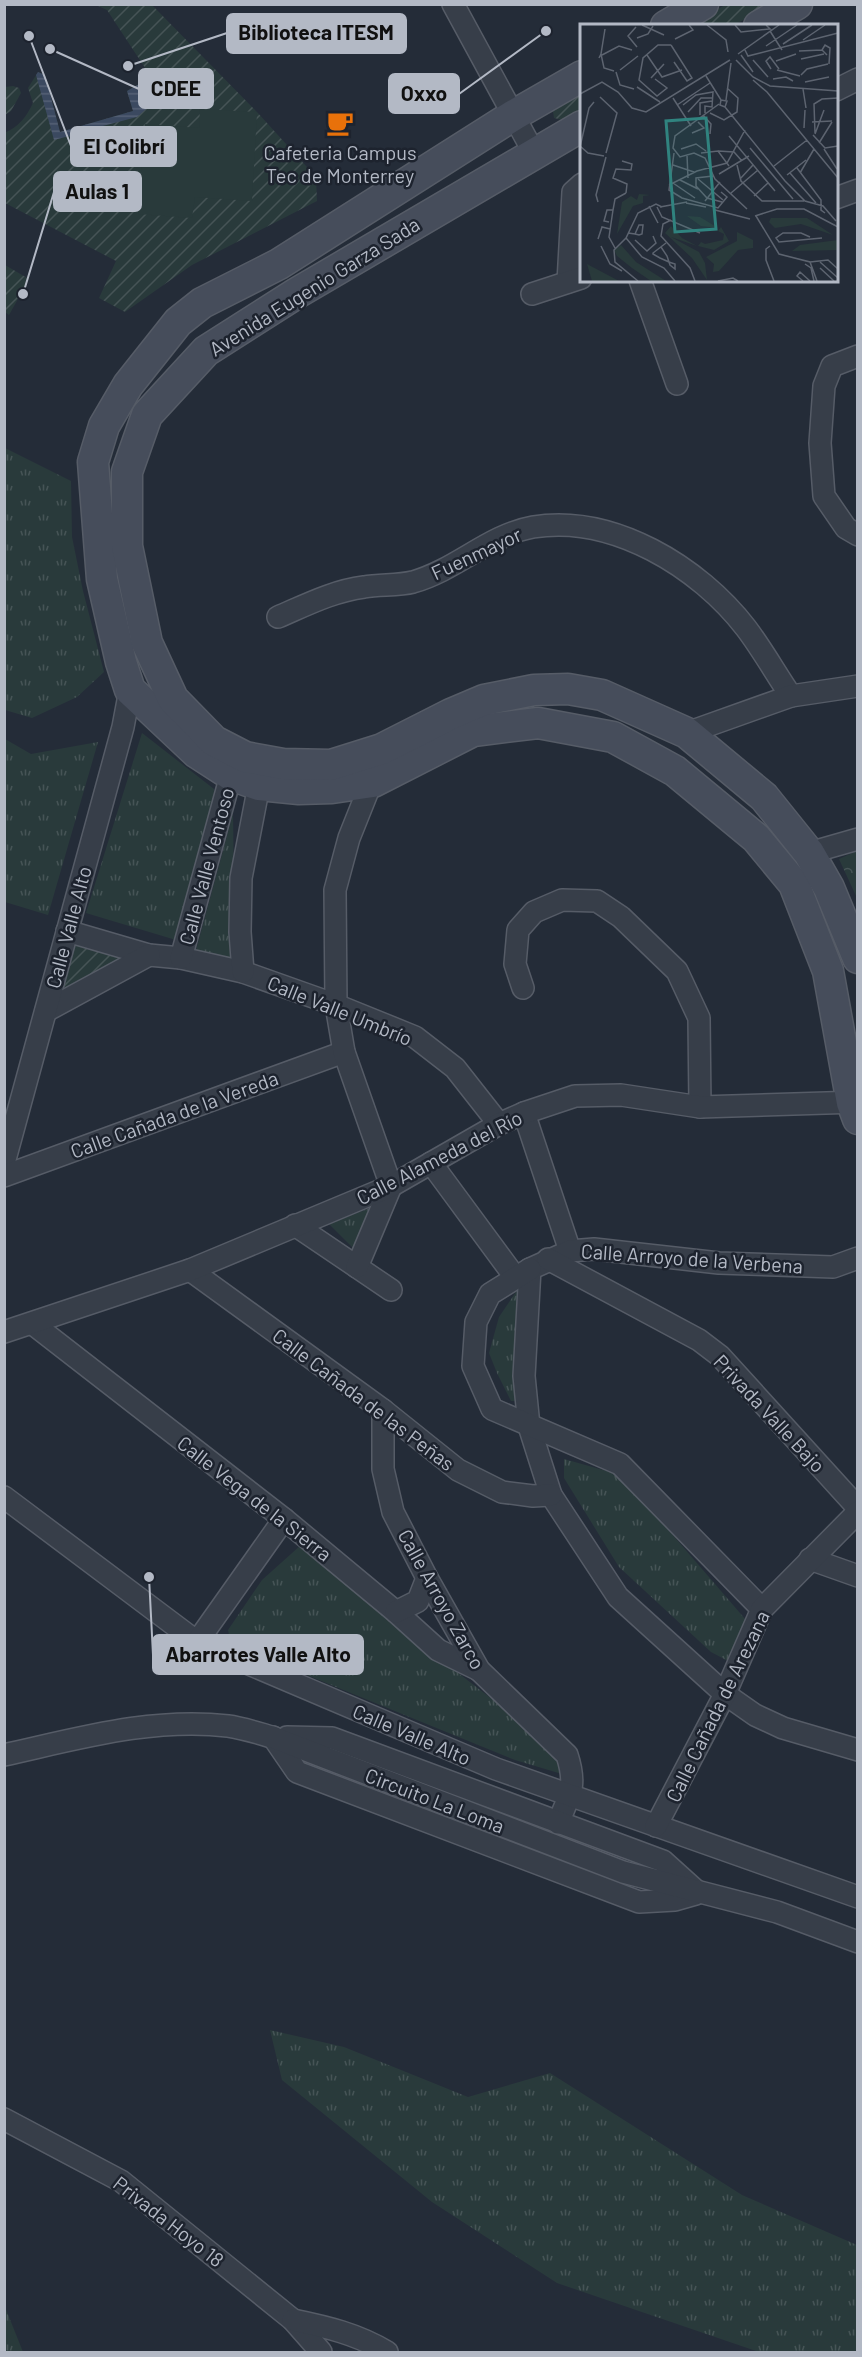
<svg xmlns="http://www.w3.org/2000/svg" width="862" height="2357" font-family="Barlow,sans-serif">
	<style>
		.grass { fill: url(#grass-tufts) }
		.park { fill: url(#park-crowns) }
		.garden { fill: url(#garden-furrows) }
		.pitch { fill: #293a3b }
		.water { fill: url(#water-rules) }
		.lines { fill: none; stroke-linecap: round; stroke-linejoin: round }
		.street-casing { stroke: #565c67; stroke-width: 24 }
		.secondary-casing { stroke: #565c67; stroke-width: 33 }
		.street { stroke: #373e49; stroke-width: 21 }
		.secondary { stroke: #464d5b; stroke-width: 30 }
		.labels { text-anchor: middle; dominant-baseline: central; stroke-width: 5; stroke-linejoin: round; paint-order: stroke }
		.poi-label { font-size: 20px; fill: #b3b9c5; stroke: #1d232e }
		.street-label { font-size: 20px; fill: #b3b9c5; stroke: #1d232e }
		.inset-road { fill: none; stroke: #5d6470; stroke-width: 1.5 }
		.view { fill: #30837f; fill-opacity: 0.15; stroke: #30837f; stroke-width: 3 }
		.inset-edge { fill: none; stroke: #b3b9c5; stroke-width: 3 }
		.leader { fill: none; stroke: #b3b9c5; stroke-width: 2 }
		.callout-dot { fill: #b3b9c5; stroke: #1d232e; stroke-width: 2 }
		.callout { fill: #b3b9c5; stroke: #b3b9c5; stroke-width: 2 }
		.callout-label { font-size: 21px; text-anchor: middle; font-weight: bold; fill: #111 }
	</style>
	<defs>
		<pattern id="grass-tufts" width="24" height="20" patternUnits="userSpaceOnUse" patternTransform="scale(1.5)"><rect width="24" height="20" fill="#293a3b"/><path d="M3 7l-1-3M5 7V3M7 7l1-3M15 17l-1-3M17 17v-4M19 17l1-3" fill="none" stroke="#465456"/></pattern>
		<pattern id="park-crowns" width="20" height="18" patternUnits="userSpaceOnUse" patternTransform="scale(1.5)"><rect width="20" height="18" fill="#293a3b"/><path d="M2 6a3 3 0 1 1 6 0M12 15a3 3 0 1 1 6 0" fill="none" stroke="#465456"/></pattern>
		<pattern id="garden-furrows" width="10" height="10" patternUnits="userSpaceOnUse" patternTransform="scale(1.5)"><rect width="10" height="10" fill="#293a3b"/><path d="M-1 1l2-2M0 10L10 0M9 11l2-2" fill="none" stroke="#465456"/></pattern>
		<pattern id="water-rules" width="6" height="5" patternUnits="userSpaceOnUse" patternTransform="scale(1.5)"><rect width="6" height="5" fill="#3b4960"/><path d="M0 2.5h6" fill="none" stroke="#556175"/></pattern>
	</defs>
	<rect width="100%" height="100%" fill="#242c38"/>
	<g class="grass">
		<path d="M5,448l66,33 1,56 11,54 21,81 -27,25 -45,21 -27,-8z"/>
		<path d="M142,733l72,56 -2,32 -36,119 -90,-27z"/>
		<path d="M5,739l26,15 67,-12 -50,173 -43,-13z"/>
		<path d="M233,814l2,153 -40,-13z"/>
		<path d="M378,1205l-18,50 -31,-31z"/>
		<path d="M520,1286l1,115h-10l-14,-28 -8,-20 10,-36z"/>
		<path d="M564,1459l57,16 125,145 -18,41 -17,-9 -92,-85 -55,-89z"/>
		<path d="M301,1545l130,107 114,88 20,21 -3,13 -47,-14 -284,-116 -3,-14 34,-50z"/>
		<path d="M270,2030l74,17 124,50 82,-24 192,122 115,50v107h-98l-202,-69 -125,-81 -150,-122z"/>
		<path d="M5,2307l18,45h-18z"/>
	</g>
	<path class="park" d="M857,851v47l-18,-39z"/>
	<g class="garden">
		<path d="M96,5h56l105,107 59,65 1,24 -125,64 -67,47 -26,-14 17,-37 -111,-58 -1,-70c14,-5 23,-17 29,-30l-5,-15 10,-16 7,3 15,57 73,-21 -6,-20 24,-14 -44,-67z"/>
		<path d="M725,5h46l-37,20 -46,1z"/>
		<path d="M13,86l6,2 2,5 -10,18 -6,4v-28z"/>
		<path d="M581,86v26l-14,9 -13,-3 -2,-13z"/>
		<path d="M5,265l24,14 -20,36 -4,-3z"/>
		<path d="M72,941l55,14 -71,43z"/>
	</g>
	<path class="pitch" d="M200,109l57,3 -5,89 -57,-4 -3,21 -54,-4 7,-90 54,4z"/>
	<path class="water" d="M38,72l7,3 15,57 73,-21 -6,-20 12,-7 7,25 -9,8 -42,11 -21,13 -5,-5 -15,4 -18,-65z"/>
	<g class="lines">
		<defs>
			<g id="street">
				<path d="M453,4l81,149"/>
				<path d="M836,90l22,-11"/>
				<path d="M836,198l22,-8"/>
				<path d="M640,280l37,104"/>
				<path d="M568,282l5,-90 9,-8"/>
				<path d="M532,294l49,-16"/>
				<path d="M858,356l-26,10 -8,20 -4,57 4,53 22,32 12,7"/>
				<path d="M278,617c28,-12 55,-26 86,-30 16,-3 33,-1 49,-5 43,-12 76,-47 120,-55 80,-13 166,40 213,101 16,21 30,46 45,68"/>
				<path d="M687,733l104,-37 67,-10"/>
				<path d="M809,853l49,-14"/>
				<path d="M67,931l82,24 32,3 62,14 93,33 79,32 40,31 44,56"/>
				<path d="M181,958l50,-183"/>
				<path d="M243,972l-3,-40 1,-54 18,-93"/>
				<path d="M523,988l-8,-24 3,-34 16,-18 28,-12 35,1 24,16 56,54 22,47 1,89"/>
				<path d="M46,1011l103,-56"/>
				<path d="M524,1113l46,138"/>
				<path d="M4,1163l119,-436 7,-37"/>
				<path d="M431,1163l84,114"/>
				<path d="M4,1176l340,-124"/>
				<path d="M295,1225l96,65"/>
				<path d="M858,1258l-25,9 -114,-4 -125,-14 -24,2 -40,18 -6,107 5,50 22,69 67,102 107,97 30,21 28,13 75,22"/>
				<path d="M548,1259l151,81 21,16 138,152"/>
				<path d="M357,1267l34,-81 -47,-134 -8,-47 -1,-115 14,-52 26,-65"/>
				<path d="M530,1269l-40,25 -14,28 -3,44 19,43 128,55 142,145"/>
				<path d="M190,1270l193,140 75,60 44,22 31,4 18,-1"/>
				<path d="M33,1324l251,195 112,93 42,38 41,20"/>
				<path d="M4,1332l186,-62 201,-84 108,-62 25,-11 51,-17 46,-1 79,12 158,-5"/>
				<path d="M383,1410v59l10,43 34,66 52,92 88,85c10,31 3,39 -9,68"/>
				<path d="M4,1497l193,145 299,127 362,128"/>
				<path d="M810,1559l48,17"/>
				<path d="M396,1612l22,-11 9,-23"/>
				<path d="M197,1642l87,-123"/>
				<path d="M273,1737l24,35 342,130 36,-2 21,-6"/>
				<path d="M287,1737l45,1 331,123 31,28"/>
				<path d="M4,1755c73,-16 148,-38 224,-29 15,2 30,7 44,11l351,135 154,40 81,30"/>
				<path d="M656,1826l69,-132 37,-85 96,-97"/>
				<path d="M4,2119l117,62 172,139 28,32"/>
				<path d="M293,2320c34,7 64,14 94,32"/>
			</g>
			<g id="secondary">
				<path d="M666,26l37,-22"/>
				<path d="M759,26l38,-22"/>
				<path d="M582,76l-68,39 -235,149 -77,39 -24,19 -50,63 -24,41 -11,36 9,117 19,83 9,28 67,63 34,22 28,10 40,4 33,-1 41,-6 100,-51 65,-8 75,14 62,34 81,67 38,46 34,87 24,132 6,16"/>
				<path d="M582,126l-285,167 -91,58 -59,64 -20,57v74l20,97 26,56 41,42 31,16 38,7 48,1 51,-16 69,-35 33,-14 50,-10 34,-1 34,6 85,38 77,64 45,56 20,35 29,70"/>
			</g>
		</defs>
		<use href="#street" class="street-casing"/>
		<use href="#secondary" class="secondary-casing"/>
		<use href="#street" class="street"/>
		<use href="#secondary" class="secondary"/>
	</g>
	<defs>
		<symbol id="cafe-bare" viewBox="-9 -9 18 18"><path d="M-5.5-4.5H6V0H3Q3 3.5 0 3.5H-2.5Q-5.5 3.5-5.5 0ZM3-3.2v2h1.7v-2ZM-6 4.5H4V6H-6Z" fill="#e8710a" stroke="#1d232e" stroke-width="2.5" paint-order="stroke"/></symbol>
	</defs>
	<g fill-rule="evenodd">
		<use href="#cafe-bare" x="321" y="104" width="38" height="38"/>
	</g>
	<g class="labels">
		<g class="poi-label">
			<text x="340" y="152">Cafeteria Campus<tspan x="340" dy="23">Tec de Monterrey</tspan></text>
		</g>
		<g class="street-label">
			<text transform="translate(314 286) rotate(-32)">Avenida Eugenio Garza Sada</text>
			<text transform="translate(476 553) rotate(-25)">Fuenmayor</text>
			<text transform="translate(206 866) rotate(-75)">Calle Valle Ventoso</text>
			<text transform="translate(68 927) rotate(-75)">Calle Valle Alto</text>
			<text transform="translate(340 1010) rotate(22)">Calle Valle Umbrío</text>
			<text transform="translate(174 1114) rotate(-20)">Calle Cañada de la Vereda</text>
			<text transform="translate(439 1157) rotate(-27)">Calle Alameda del Río</text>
			<text transform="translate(692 1258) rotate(4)">Calle Arroyo de la Verbena</text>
			<text transform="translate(364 1399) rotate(37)">Calle Cañada de las Peñas</text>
			<text transform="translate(770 1413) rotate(47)">Privada Valle Bajo</text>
			<text transform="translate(255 1498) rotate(38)">Calle Vega de la Sierra</text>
			<text transform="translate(442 1599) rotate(61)">Calle Arroyo Zarco</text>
			<text transform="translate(717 1706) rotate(-64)">Calle Cañada de Arezana</text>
			<text transform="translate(412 1734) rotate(23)">Calle Valle Alto</text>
			<text transform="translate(435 1800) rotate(21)">Circuito La Loma</text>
			<text transform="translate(169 2221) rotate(38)">Privada Hoyo 18</text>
		</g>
	</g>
	<g transform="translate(580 24)">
		<rect width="258" height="258" fill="#242c38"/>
		<path d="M59,170l11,1 -7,1v7l-10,3 -16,28 5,-32 9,-6 6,4zM107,192l13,1 18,11 -17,-2zM191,194h36l26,17 -32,-11 -26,4 -6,-6zM91,202l11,12 15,8 -26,-9 28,15 6,11 2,17 -15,-22 -27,-25zM141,203l8,14 -15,9 -16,-4 3,-4 4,2 18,-4 1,-6 -6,-3zM157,208l16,8v8l-15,2 -19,21 -6,1 1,-8 -8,-7 31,-16zM258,216v10l-46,1 8,-6zM41,221l15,17 30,19h-15l-19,-13 -15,-12 -3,-6z" fill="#293a3b"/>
		<path d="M7,240l32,17h-27z" fill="#293a3b"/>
		<path class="inset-road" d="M62,1l22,10M127,1l19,15 2,12M155,1l6,7 29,-3 -4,-4M56,3l-8,9 9,11M190,7l12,19M57,14l11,-4 5,-8M95,15l18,-9 -4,-5M223,16l22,-15M203,20l29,-19M91,21l21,33 -5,3 -13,-19M186,22l31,-21M165,26l3,6 90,-23M219,27l23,-1M21,30l4,-25M158,30l41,-29M22,31l17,-9 13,4M67,31l15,22 20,-7M161,31l12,17M247,31l-5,-5 3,-5 5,3 -1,16M19,34l2,-4 3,14 10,3M221,35l23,-5M156,36l17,17 17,9 68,5M173,36l15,17M196,37l20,-7M191,45l-5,-8 4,-4 9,12M40,46l18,-14M197,46l23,6M36,48l4,13 14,4M221,51l6,-6 21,-5M126,52l15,24 6,1 -2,6 -5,-2 1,-5M71,54l13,-14M75,55l12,9 -10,8 -18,-16 4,-22 15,-13h13M193,55l13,-2 7,4M173,56l14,12 71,86M225,58l24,-5M57,63l23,15M223,65l3,19M0,70l22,-12 16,10 14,16 14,4 84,-52M20,73l17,16 -11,40M93,74l18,28M146,76l5,-37M139,80l-44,32 -2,12 7,9 14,-4 11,5 10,21 32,30M97,81l33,-22M103,81l13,-10 17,-3 -1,15 -7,-1v7M145,83l60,74 20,20 18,5 13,15M108,88l13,-14h12M130,89l14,7 13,-8 1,-14 -11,-10M120,91v-12l12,-2M123,91l8,9 -1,10M232,98l20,-1M224,104l1,-18M112,109l12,-5 -6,-6M235,109l-1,-29 8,-5 16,-1M235,110l9,-24M233,111l12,13 13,-2M149,112l46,55M239,119l13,-21M0,122l8,7 16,3M0,123l9,-39 5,-6M170,124l43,51M101,125l15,-5 10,7M244,125l13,20M138,127l16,1 8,9M94,129l-5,37 13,8 36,10 9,-11 -6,-5M121,129l17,-2 11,15M107,131l1,23M42,137l10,3 -1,6 -15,-1 -3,9 14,6 -1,9M93,141l21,7M157,141l4,16 21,20h42M194,142l33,-26M217,144l24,32v10l4,3M210,149l26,30M220,149l14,-24M139,150l30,-18M207,151l19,-15M133,152l-17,2v8l11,12 15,4M118,155l25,21M160,155l13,-14M100,156l18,9M93,159l22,15M89,161l28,-14 30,-8 18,-33M151,169l27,-23M174,172l14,-13M125,177l15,-19M18,178l-2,-7 10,-38M106,179l20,4M69,182l9,17M77,183l5,10 38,16M80,183l27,-5M135,186l35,9M175,192l22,-7h27l34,18M176,192l23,38 31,8 7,19M91,196l-8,4 -2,12 29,32 5,13M29,198l-5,-1 3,-11h6M48,209l7,1 4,1 3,-1 1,-9h-4l-4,9M230,213l-9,-4h-18l-7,5 3,4 43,-4M46,214l16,19 22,11 11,13M18,215l4,-12 8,2M55,216l12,11 9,-8 -3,-7M21,222l9,18 12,7M190,222l-4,3v11l8,21M81,223l6,9 3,9 5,4v-5l-6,-2 -9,-4 -7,-4v-1l13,-10M35,224l-6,-11 4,-27 2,-11 11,-6M230,238l18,-2 10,9M240,238l18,16M225,240l6,4 3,13M240,244l14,13M58,257l-23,-19 -1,-12 12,-12 12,-25 18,-9 6,3M138,257l15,-3 5,3M223,257l-6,-5 3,-4 10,9"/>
		<path class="view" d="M126,94l10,111 -41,3 -9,-111z"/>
		<rect width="258" height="258" class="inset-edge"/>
	</g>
	<path class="leader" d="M128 66L227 33M50 49L139 89M546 31L459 94M29 36L71 146M23 294L54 192M149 1577L153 1655"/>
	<g class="callout-dot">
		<circle cx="128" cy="66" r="6"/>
		<circle cx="50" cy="49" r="6"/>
		<circle cx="546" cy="31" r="6"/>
		<circle cx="29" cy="36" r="6"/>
		<circle cx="23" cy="294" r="6"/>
		<circle cx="149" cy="1577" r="6"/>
	</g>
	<g class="callout">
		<rect x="227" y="14" width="179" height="39" rx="6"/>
		<rect x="139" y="69" width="74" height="39" rx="6"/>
		<rect x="389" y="74" width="70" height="39" rx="6"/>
		<rect x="71" y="127" width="105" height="39" rx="6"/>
		<rect x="54" y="172" width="87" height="39" rx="6"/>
		<rect x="153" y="1635" width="210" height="39" rx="6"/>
	</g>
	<g class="callout-label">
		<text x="316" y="40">Biblioteca ITESM</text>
		<text x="176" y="96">CDEE</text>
		<text x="424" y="101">Oxxo</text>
		<text x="124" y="154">El Colibrí</text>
		<text x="97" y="199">Aulas 1</text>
		<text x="258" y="1662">Abarrotes Valle Alto</text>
	</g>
	<rect width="862" height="2357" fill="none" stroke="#b3b9c5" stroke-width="12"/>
</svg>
